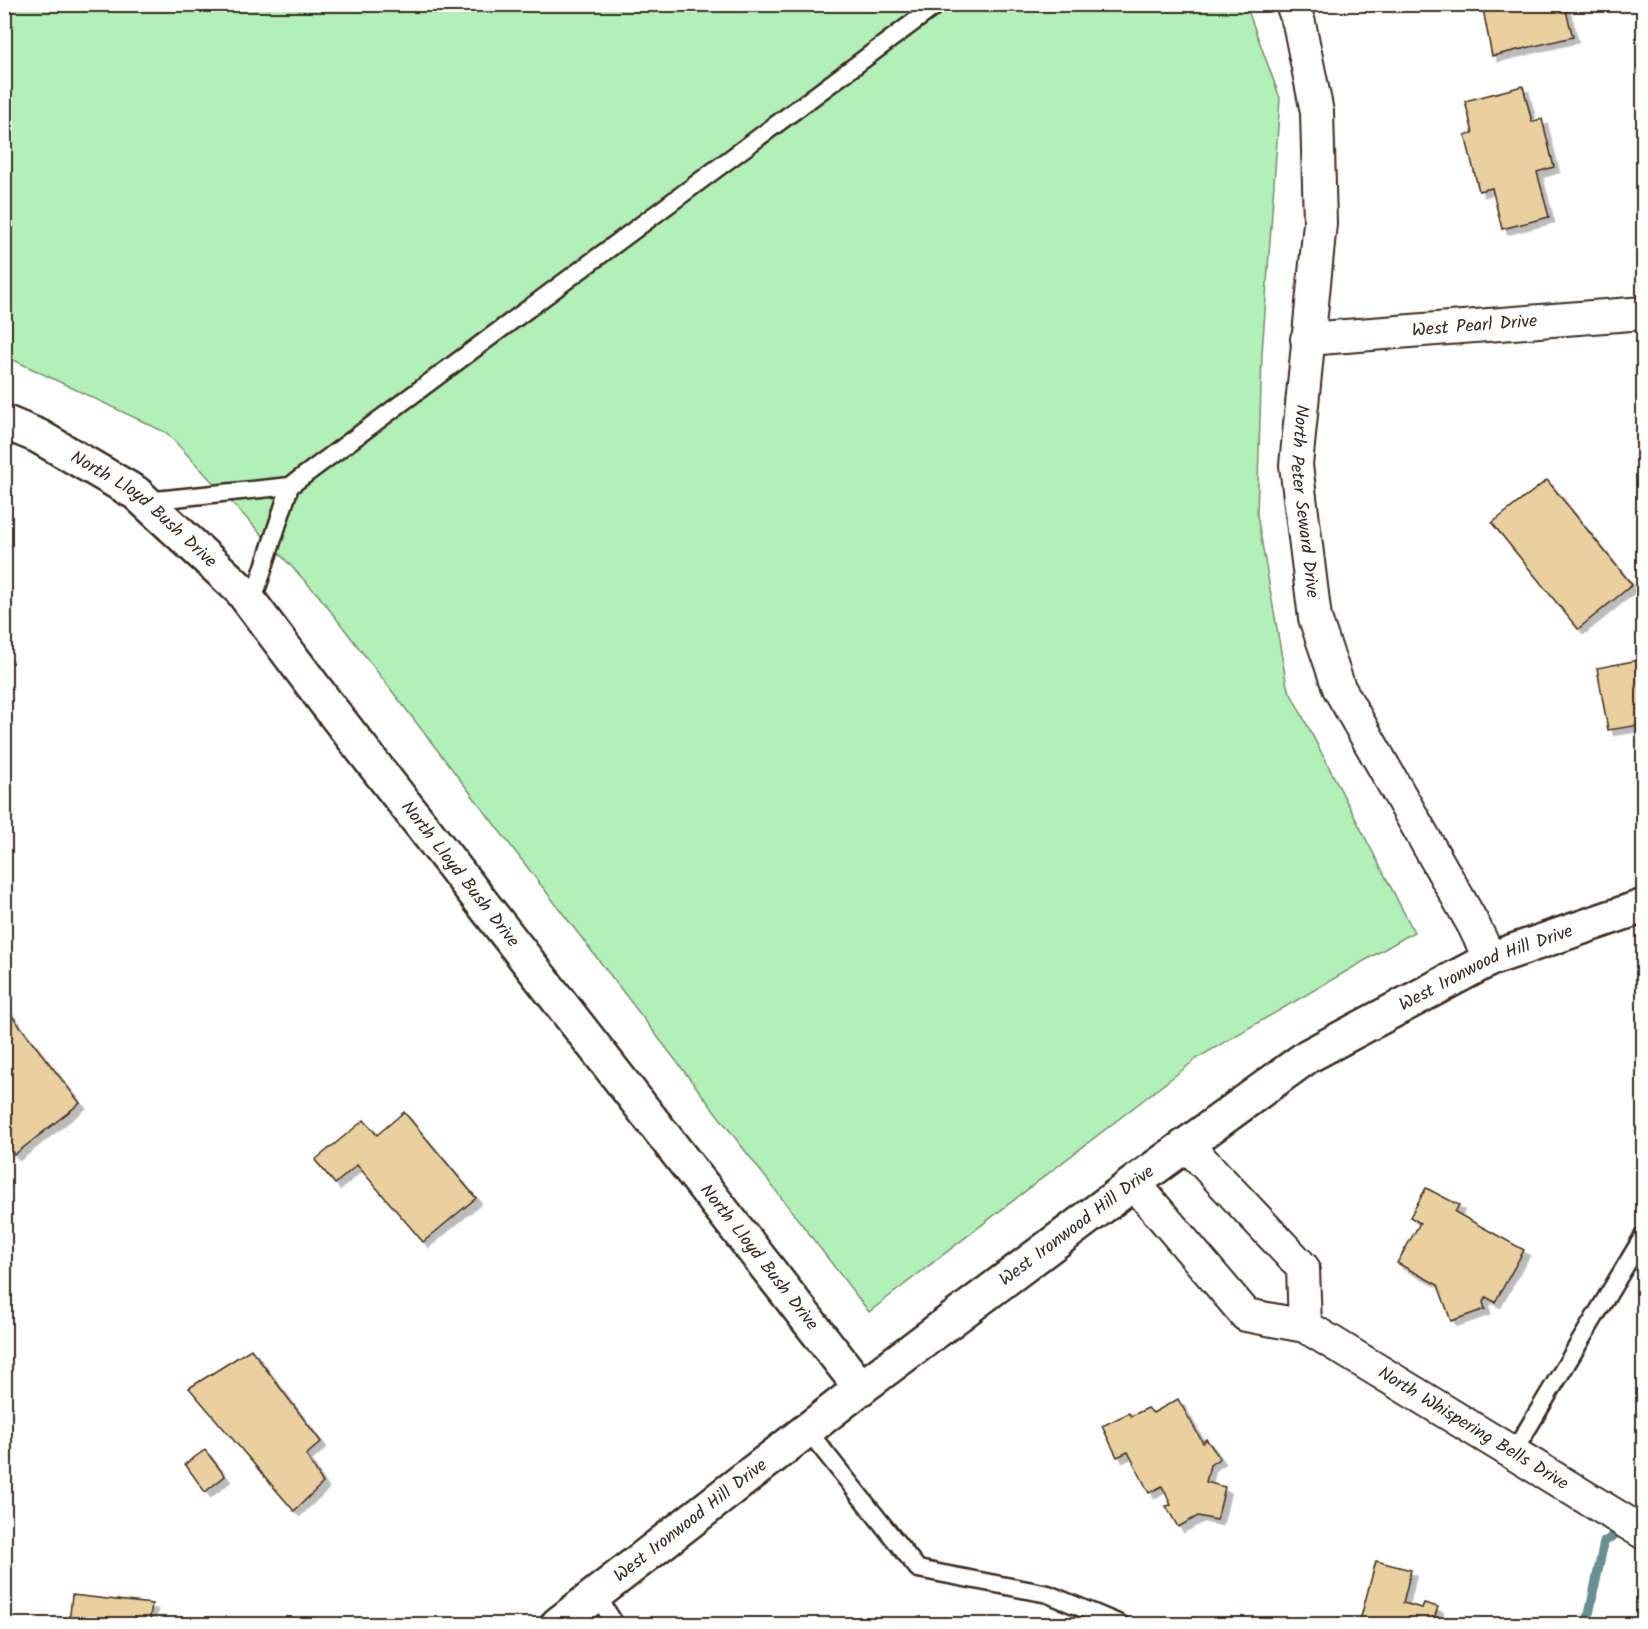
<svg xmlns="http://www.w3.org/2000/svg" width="1648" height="1629" font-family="Kalam,sans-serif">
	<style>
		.green { fill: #b1f0b7; stroke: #768d6a; stroke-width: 1.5 }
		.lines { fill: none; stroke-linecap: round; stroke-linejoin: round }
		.stream { stroke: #678f94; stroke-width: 9 }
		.building { fill: #ead09f; stroke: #3b2a1e; stroke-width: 1.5; filter: url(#shadow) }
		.service-casing { stroke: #3b2a1e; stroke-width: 21 }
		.minor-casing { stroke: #3b2a1e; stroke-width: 36 }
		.tertiary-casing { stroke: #3b2a1e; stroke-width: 38 }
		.service { stroke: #fff; stroke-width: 16 }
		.minor { stroke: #fff; stroke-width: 32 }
		.tertiary { stroke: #fff; stroke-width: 33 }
		.labels { text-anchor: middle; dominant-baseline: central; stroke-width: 6; stroke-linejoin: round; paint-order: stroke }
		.street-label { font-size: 18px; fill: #3b2a1e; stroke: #fff }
	</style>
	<defs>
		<filter id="shadow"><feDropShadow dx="5.5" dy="5.5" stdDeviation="0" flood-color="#0004"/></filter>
	</defs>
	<rect width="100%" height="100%" fill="#fff"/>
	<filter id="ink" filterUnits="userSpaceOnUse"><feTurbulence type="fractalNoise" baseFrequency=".0167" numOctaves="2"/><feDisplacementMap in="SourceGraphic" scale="12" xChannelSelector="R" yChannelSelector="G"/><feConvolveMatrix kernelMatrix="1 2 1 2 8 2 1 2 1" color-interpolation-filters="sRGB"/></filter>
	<g filter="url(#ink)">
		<path class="green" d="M5,5h1241l34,93 -18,256 -5,161 30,171 127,246 -215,125 -330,255 -550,-716 -152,-163 -162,-77z"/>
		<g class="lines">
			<path class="stream" d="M1587,1624l17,-82 20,-13"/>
		</g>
		<g class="building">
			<path d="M1482,4h82l9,33 -81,19z"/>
			<path d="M1523,86l9,36 10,-3 12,48 -17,5 12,45 -47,12 -10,-41 -13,3 -14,-56 8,-2 -8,-32z"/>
			<path d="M1547,480l85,105 -54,44 -86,-106z"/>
			<path d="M1644,659v81l-4,-15 -32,5 -11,-62z"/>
			<path d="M5,1007l75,96 -66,52 -10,-12v-19l8,-6 -3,-11 -5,3z"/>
			<path d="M404,1112l72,86 -53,44 -66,-77 -22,19 -20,-24 49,-40 13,15z"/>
			<path d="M1426,1188l33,17 -4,7 69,38 -29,52 -9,-5 -3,5 2,7 -34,12 -13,-36 -41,-22 23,-40 -10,-6z"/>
			<path d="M251,1349l70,93 -15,13 17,28 -29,28 -105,-123z"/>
			<path d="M1178,1399l25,44 3,-4 14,19 -10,7 -4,17 19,5 -8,33 -19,-4 -20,11 -12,-21 5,-1 -9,-19 -13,7 -21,-41 -11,5 -15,-31 27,-13 2,3 17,-8 5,5z"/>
			<path d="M205,1450l20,26 -20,16 -20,-28z"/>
			<path d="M1376,1561l35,9 -8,33 19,5 2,-5 14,4 -4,12 26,5h-101z"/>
			<path d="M72,1595l80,9 -3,20h-80z"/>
		</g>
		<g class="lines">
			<defs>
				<g id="service">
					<path d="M146,501l144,-15 648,-482"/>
					<path d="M252,604l38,-118"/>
					<path d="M808,1431l110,138 130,25 72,30"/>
					<path d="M1513,1453l131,-218"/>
					<path d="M596,1594l19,30"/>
				</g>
				<g id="minor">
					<path id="s1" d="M1292,4l7,19 18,89 3,111 -24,242 19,153 24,70 134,236 17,35"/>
					<path id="s2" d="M1307,339l337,-26"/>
					<path d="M1187,1145l116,123 2,58"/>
					<path id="s3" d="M1134,1183l112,132 59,11 339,207"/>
				</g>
				<g id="tertiary">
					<path id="s4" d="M4,422l34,14 98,57 105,97 85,113 535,685"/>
					<path id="s5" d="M558,1624l303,-236 273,-205 174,-127 182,-97 154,-53"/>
				</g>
			</defs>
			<use href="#service" class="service-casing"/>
			<use href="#minor" class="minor-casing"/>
			<use href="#tertiary" class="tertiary-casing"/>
			<use href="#service" class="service"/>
			<use href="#minor" class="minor"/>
			<use href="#tertiary" class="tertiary"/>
		</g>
	</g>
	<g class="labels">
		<g class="street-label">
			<text stroke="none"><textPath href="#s2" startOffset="168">West Pearl Drive</textPath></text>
			<text stroke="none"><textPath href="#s1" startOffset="502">North Peter Seward Drive</textPath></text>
			<text stroke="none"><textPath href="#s4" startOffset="166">North Lloyd Bush Drive</textPath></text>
			<text stroke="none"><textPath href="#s4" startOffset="652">North Lloyd Bush Drive</textPath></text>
			<text stroke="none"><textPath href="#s5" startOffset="1140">West Ironwood Hill Drive</textPath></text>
			<text stroke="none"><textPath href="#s5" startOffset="654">West Ironwood Hill Drive</textPath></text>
			<text stroke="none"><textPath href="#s4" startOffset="1138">North Lloyd Bush Drive</textPath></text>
			<text stroke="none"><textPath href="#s3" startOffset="430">North Whispering Bells Drive</textPath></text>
			<text stroke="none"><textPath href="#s5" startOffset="168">West Ironwood Hill Drive</textPath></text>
		</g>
	</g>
	<rect width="1648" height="1629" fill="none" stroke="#fff" stroke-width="24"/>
	<rect x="12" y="12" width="1624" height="1605" fill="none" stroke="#3b2a1e" stroke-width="2" filter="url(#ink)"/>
</svg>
